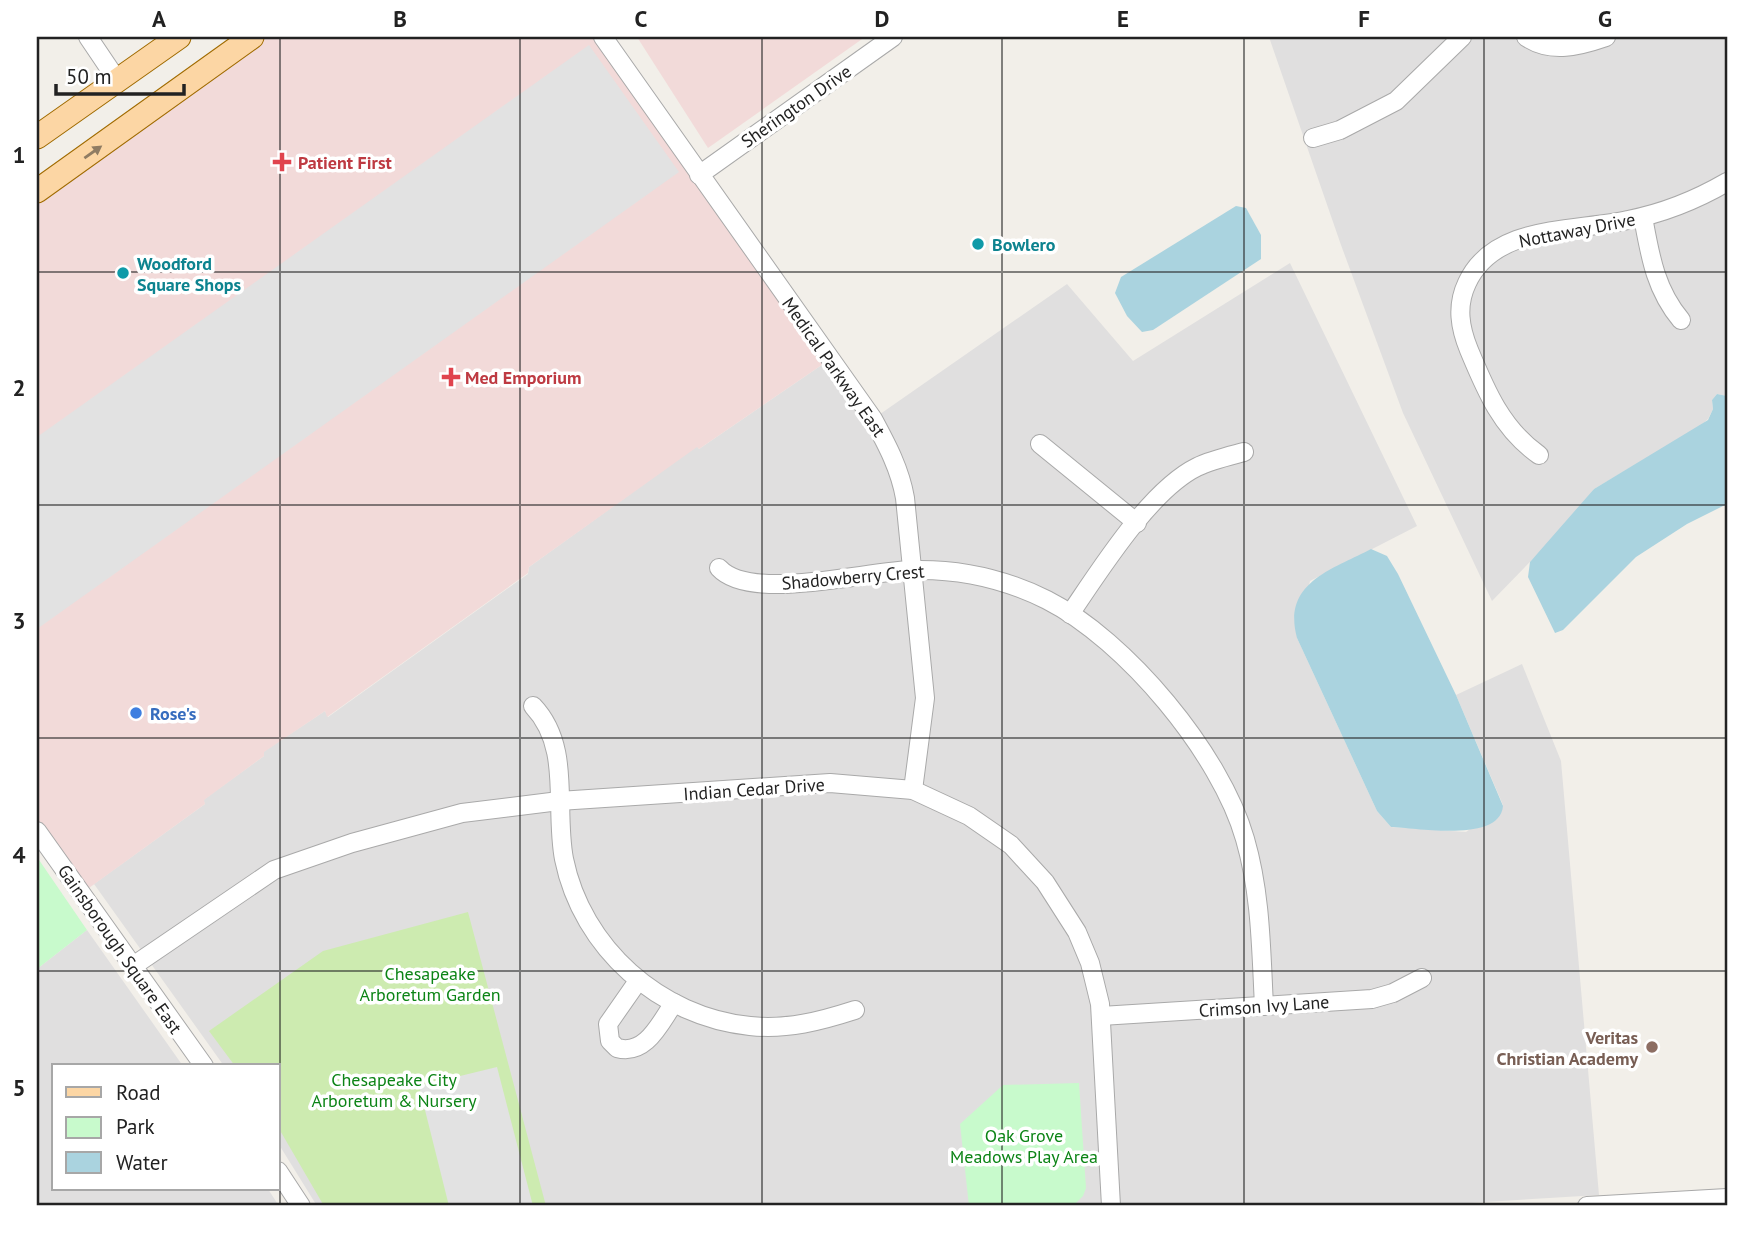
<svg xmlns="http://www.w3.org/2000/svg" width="1764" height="1243" font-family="'PT Sans',sans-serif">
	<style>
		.residential { fill: #e0dfdf }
		.commercial { fill: #f2dad9 }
		.grass { fill: #cdebb0 }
		.park { fill: #c8facc }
		.parking { fill: #e2e2e2 }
		.water { fill: #aad3df }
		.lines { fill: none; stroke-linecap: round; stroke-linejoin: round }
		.minor-casing { stroke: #a9a9a9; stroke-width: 20 }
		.major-casing { stroke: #a06b00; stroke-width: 25 }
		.minor { stroke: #fff; stroke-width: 18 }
		.major { stroke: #fcd6a4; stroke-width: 23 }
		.oneway { fill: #8f7c63 }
		.grid { fill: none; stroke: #222; stroke-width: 2; stroke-opacity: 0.55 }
		.health-dot { fill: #e0444e; stroke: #fff; stroke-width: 2.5 }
		.culture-dot { fill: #0f9aa8; stroke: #fff; stroke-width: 2.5 }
		.shop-dot { fill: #3f7fe0; stroke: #fff; stroke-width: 2.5 }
		.education-dot { fill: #8d6e63; stroke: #fff; stroke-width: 2.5 }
		.labels { text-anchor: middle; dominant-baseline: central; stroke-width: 7; stroke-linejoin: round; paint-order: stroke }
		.street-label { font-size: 18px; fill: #222; stroke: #fff }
		.health-label { font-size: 18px; font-weight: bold; fill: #be3a42; stroke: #fff; text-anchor: start }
		.culture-label { font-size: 18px; font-weight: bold; fill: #0d838f; stroke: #fff; text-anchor: start }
		.shop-label { font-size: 18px; font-weight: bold; fill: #366cbe; stroke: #fff; text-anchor: start }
		.park-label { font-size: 18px; fill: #0c8416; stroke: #fff }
		.education-label { font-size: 18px; font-weight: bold; fill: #785e54; stroke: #fff; text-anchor: end }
		.neatline { fill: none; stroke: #222; stroke-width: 2.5 }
		.grid-label { font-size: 23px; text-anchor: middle; font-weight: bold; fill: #222 }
	</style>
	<rect width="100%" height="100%" fill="#f2efe9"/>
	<g class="residential">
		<path d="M1269,37h458v359l-10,-2 -5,6 1,9 -5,10 -9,8 -105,62 -33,41 -69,71 -89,-188 -62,-168z"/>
		<path d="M1290,263l127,263 -107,55 -13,57 80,173 14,16 75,5 37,-27 -47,-110 66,-31 39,97 38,434 -180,11h-1102l-39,-63v-77h-54l-130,-182 111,-80 -2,-4 61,-44 -1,-4 62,-41 3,6 200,-143 1,-7 168,-121 2,3 130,-89 44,59 194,-135 66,77z"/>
		<path d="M87,930l96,136h-129v123h214l11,17h-242v-237z"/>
	</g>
	<g class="commercial">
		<path d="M253,37h349l227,323 -130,89 -2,-2 -168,120 -1,6 -201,144 -2,-6 -61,41v4l-60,44 1,4 -123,89 -45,-63v-639z"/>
		<path d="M637,37h228l-157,111z"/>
	</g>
	<path class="grass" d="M468,912l78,294h-222l-46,-79v-61h-43l-26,-35 114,-80z"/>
	<g class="park">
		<path d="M37,857l50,73 -50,39z"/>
		<path d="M1079,1083l7,105 -3,8 -10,10h-104l-9,-82 43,-39z"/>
	</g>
	<g class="parking">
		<path d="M589,45l90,127 -642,457v-192z"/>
		<path d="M497,1067l36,139h-84l-30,-120z"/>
	</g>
	<g class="water">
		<path d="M1236,206l10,2 15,27v24l-108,71 -11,2 -15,-16 -12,-23 6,-16z"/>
		<path d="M1717,394l10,2v108l-40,20 -51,33 -73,73 -8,3 -27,-56 2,-15 64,-73 114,-69 5,-11 -1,-9z"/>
		<path d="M1371,549l16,7 11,18 58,121 47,111c-3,37 -86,22 -112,21l-14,-16 -80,-173c-15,-55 34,-68 74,-89z"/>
	</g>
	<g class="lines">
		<defs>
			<g id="minor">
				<path d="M88,37l29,43"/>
				<path d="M603,37l270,382c14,26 27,50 32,79l20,200 -12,92"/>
				<path d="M1526,37c25,17 54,9 80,0"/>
				<path d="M1313,138l27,-8 56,-29 66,-64"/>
				<path d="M699,175l194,-138"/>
				<path d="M1643,217c7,38 12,72 38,103"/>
				<path d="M1040,444l97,79"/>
				<path d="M1539,455c-37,-26 -53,-64 -70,-105 -9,-22 -13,-44 -2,-67 27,-59 107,-51 161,-63 36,-7 68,-20 99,-38"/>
				<path d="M719,568c32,35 150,2 195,2 47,-1 91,9 133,30 79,40 174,154 198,239 16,55 16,110 19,167"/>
				<path d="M1070,614c30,-44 80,-124 127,-147 14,-7 32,-11 47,-15"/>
				<path d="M533,706c39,41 21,101 31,153 18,89 96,158 186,167 37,4 71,-5 105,-16"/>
				<path d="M37,831l167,235"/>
				<path d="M133,966l141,-96 78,-27 110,-30 97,-12 271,-18 83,7 56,26 42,29 34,37 32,50 13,31 10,41 11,202"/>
				<path d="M638,981l-30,43 2,17 7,7c29,8 43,-25 57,-45"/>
				<path d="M1101,1016l271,-17 21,-6 29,-15"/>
				<path d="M278,1171l23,35"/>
				<path d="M1587,1206l140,-8"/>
			</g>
			<g id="major">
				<path d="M37,137l142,-100"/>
				<path d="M37,191l215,-154"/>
			</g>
		</defs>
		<use href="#minor" class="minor-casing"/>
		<use href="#major" class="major-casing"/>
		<use href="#minor" class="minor"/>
		<use href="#major" class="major"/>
	</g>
	<defs><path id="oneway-solid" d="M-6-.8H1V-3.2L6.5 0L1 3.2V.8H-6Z" transform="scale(1.75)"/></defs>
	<use class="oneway" href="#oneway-solid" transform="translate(93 152) rotate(-35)"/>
	<path class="grid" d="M280,37v1169M520,37v1169M762,37v1169M1002,37v1169M1244,37v1169M1484,37v1169M37,272h1690M37,505h1690M37,738h1690M37,971h1690"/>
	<g class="health-dot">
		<path d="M278.5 151.5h7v7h7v7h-7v7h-7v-7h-7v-7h7z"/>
		<path d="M447.5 366.5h7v7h7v7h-7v7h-7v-7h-7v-7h7z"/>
	</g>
	<g class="culture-dot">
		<circle cx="978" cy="244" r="7"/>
		<circle cx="123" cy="273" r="7"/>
	</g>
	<circle class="shop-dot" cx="136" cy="713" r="7"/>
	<circle class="education-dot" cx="1652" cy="1047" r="7"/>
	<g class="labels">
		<g class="street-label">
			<text transform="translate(796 106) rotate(-35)">Sherington Drive</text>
			<text transform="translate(1577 230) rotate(-11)">Nottaway Drive</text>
			<text transform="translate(834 367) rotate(55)">Medical Parkway East</text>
			<text transform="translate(853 577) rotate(-5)">Shadowberry Crest</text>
			<text transform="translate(754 789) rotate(-4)">Indian Cedar Drive</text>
			<text transform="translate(120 949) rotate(55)">Gainsborough Square East</text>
			<text transform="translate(1264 1006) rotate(-4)">Crimson Ivy Lane</text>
		</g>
		<g class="health-label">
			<text x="298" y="162">Patient First</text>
			<text x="465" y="377">Med Emporium</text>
		</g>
		<g class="culture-label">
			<text x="992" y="244">Bowlero</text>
			<text x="137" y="263">Woodford<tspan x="137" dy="21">Square Shops</tspan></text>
		</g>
		<g class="shop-label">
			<text x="150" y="713">Rose's</text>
		</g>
		<g class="park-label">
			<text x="430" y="973">Chesapeake<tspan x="430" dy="21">Arboretum Garden</tspan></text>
			<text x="394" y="1079">Chesapeake City<tspan x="394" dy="21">Arboretum &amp; Nursery</tspan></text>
			<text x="1024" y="1135">Oak Grove<tspan x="1024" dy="21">Meadows Play Area</tspan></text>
		</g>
		<g class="education-label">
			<text x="1638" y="1037">Veritas<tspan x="1638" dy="21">Christian Academy</tspan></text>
		</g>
	</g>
	<rect width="1764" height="1243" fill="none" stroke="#ffffff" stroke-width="77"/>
	<rect x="52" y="1064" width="228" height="126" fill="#ffffff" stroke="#a7a7a7" stroke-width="2"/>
	<rect x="66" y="1087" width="35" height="10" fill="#fcd6a4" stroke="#a7a7a7" stroke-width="2"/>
	<text x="116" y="1100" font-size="21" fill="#222222">Road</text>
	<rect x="66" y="1117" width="35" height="21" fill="#c8facc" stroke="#a7a7a7" stroke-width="2"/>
	<text x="116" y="1134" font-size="21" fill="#222222">Park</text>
	<rect x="66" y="1152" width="35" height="21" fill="#aad3df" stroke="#a7a7a7" stroke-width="2"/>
	<text x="116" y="1170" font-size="21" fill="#222222">Water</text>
	<path d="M56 84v10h128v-10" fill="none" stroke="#222222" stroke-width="3.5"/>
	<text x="66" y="84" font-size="21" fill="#222222" stroke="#ffffff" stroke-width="5" paint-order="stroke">50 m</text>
	<rect x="38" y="38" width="1688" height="1166" class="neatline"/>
	<g class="grid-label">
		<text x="159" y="27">A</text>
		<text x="400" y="27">B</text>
		<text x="641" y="27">C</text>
		<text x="882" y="27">D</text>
		<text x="1123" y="27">E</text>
		<text x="1364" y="27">F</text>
		<text x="1605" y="27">G</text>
		<text x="19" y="163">1</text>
		<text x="19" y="396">2</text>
		<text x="19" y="629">3</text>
		<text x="19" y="863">4</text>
		<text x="19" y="1096">5</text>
	</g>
</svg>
